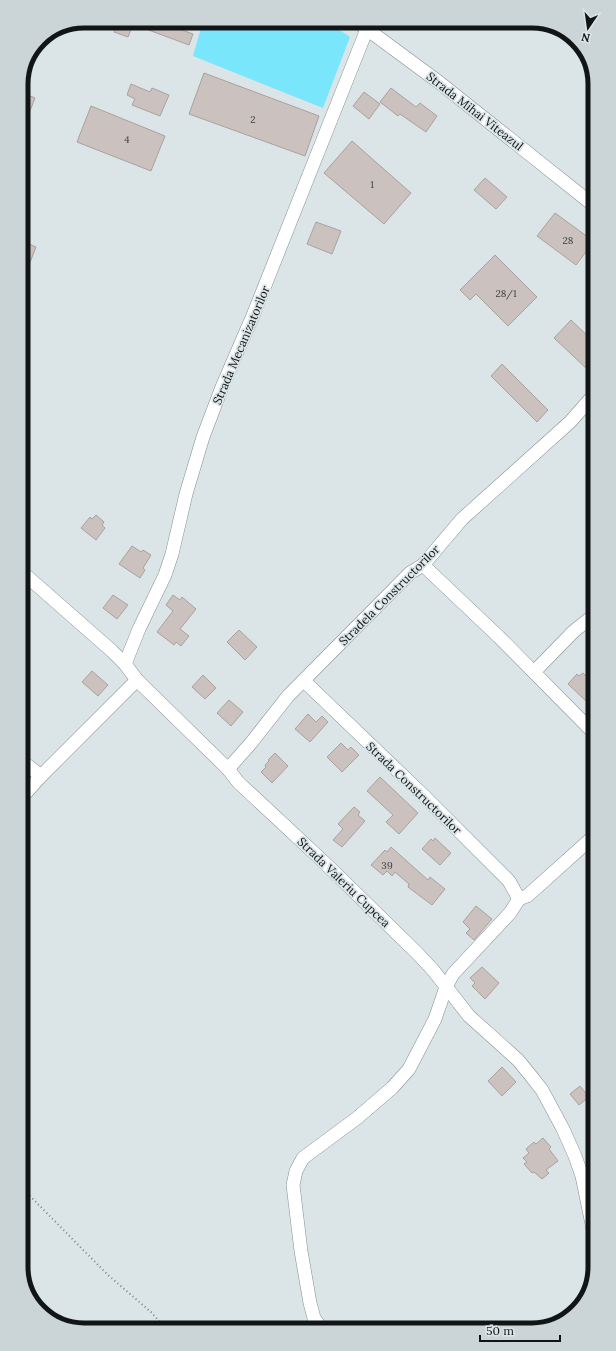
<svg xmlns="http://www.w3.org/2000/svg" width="616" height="1351" font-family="Lora,serif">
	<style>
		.green { fill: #7ae6fc }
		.building { fill: #cbc2bf; stroke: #a9a19d }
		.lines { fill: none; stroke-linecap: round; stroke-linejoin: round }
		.minor-casing { stroke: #858f91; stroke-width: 14 }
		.path { stroke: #7c8384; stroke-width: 2; stroke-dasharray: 1 3; stroke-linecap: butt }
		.minor { stroke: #fff; stroke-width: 13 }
		.labels { text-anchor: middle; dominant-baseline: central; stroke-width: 3.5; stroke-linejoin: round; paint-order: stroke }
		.number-label { font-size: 10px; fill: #404040 }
		.street-label { font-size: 12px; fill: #121516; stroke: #dbe5e7 }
		.rim { fill: none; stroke: #121516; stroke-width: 5 }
	</style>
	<rect width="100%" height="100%" fill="#dbe5e7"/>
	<path class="green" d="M203,21h123l24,16 -27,71 -130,-52z"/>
	<g class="building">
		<path d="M127,21h31l35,13 -4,11 -62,-23z"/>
		<path d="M118,22l14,5 -4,10 -14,-5z"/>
		<path d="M204,73l115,43 -14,40 -116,-42z"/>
		<path d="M131,84l19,8 2,-4 17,7 -9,21 -28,-11 3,-6 -8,-4z"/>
		<path d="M391,88l25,19 4,-4 17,13 -11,16 -26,-18 -2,2 -18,-14z"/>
		<path d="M21,92l14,6 -7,18 -7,-3z"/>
		<path d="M364,92l16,12 -11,15 -16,-13z"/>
		<path d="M91,106l74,30 -14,35 -74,-29z"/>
		<path d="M352,141l59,52 -27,31 -60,-51z"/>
		<path d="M485,178l22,19 -11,12 -22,-19z"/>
		<path d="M555,213l37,27v4l-16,21 -39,-29z"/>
		<path d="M316,222l25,9 -9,23 -25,-10z"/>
		<path d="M22,241l14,6 -14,36z"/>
		<path d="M495,255l42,42 -29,29 -32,-32 -6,6 -10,-10z"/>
		<path d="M571,320l21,20v23l-5,6 -33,-31z"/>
		<path d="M502,364l46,46 -11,12 -46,-46z"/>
		<path d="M96,515l8,7 -2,3 3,3 -9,12 -15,-12 9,-11 2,2z"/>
		<path d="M132,546l9,6 2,-2 8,5 -8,13 2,2 -5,8 -21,-14z"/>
		<path d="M113,595l15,10 -11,14 -14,-11z"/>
		<path d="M173,595l7,5 2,-3 14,12 -16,20 9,7 -8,10 -5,-4 -2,3 -17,-13 16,-21 -7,-6z"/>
		<path d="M239,630l18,17 -12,13 -18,-18z"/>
		<path d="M92,671l16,14 -10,11 -16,-14z"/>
		<path d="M583,673l10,10v10l-7,8 -18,-17 9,-10 2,2z"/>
		<path d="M203,675l13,13 -11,11 -13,-12z"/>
		<path d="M229,700l14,12 -12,14 -14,-13z"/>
		<path d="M308,714l8,8 6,-6 6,6 -18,20 -15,-13z"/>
		<path d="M341,743l7,7 3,-3 8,8 -17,17 -15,-15z"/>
		<path d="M275,753l13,13 -16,17 -11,-11 5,-5 -1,-2 4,-4 -1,-1z"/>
		<path d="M380,777l38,36 -19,21 -13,-12 7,-7 -26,-24z"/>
		<path d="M354,807l6,5 -2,3 7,6 -23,26 -9,-7 10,-11 -5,-5z"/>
		<path d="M435,838l16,15 -11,12 -18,-16 9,-10 2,2z"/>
		<path d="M391,847l37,33 2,-3 15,12 -13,16 -24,-18 1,-3 -14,-12 -3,4 -5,-5 -4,4 -12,-10 14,-15 2,2z"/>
		<path d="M476,906l16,13 -18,21 -8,-7 4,-4 -7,-7z"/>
		<path d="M482,967l17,16 -14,16 -13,-13 3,-3 -5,-5z"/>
		<path d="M502,1067l14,15 -14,14 -14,-15z"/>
		<path d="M580,1086l9,11 -10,8 -9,-11z"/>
		<path d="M543,1138l8,9 -2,2 9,12 -12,9 3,3 -7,6 -8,-7 -2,1 -8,-9 3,-2 -4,-4 6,-5 -3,-4 8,-7 2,2z"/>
	</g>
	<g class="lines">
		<defs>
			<g id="minor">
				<path d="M356,21l84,62 152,121"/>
				<path d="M423,565l76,72 94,95"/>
				<path d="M22,572l90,79 13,13 12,16 91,89 10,13 89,83 90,88 16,17 36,46 49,44 13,16 11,14 21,39 12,27 7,20 13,63"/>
				<path d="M125,664l14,-35 26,-54 7,-21 14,-60 17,-57 19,-50 32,-74 113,-284"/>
				<path d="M534,672l40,-41 19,-15"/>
				<path d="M304,681l120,115 85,85 10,18"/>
				<path d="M23,762l18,14"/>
				<path d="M228,769l23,-26 37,-47 122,-123 13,-8 39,-46 108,-97 23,-26"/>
				<path d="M23,796l18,-20 96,-96"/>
				<path d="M321,1328l-7,-10 -4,-15 -9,-52 -8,-66 3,-14 7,-13 54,-40 35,-30 17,-19 26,-50 11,-32 7,-13 57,-61 9,-14 8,-3 8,-7 59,-53"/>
			</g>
		</defs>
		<use href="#minor" class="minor-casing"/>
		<path class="path" d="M24,1190l84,85 43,37 15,17"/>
		<use href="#minor" class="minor"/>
	</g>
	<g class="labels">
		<g class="number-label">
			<text x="253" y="119">2</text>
			<text x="127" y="139">4</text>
			<text x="372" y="184">1</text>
			<text x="568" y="240">28</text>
			<text x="506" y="293">28/1</text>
			<text x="387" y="865">39</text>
		</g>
		<g class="street-label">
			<text transform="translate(475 111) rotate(38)">Strada Mihai Viteazul</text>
			<text transform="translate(241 345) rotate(-67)">Strada Mecanizatorilor</text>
			<text transform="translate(389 595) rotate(-45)">Stradela Constructorilor</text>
			<text transform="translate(414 788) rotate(44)">Strada Constructorilor</text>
			<text transform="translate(344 882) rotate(44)">Strada Valeriu Cupcea</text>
		</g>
	</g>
	<path d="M0 0H616V1351H0ZM84 28H532A56 56 0 0 1 588 84V1267A56 56 0 0 1 532 1323H84A56 56 0 0 1 28 1267V84A56 56 0 0 1 84 28Z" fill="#cbd4d6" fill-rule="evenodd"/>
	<path class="rim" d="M84 28H532A56 56 0 0 1 588 84V1267A56 56 0 0 1 532 1323H84A56 56 0 0 1 28 1267V84A56 56 0 0 1 84 28Z"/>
	<g transform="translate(588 28) rotate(193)" stroke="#dbe5e7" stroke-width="3" paint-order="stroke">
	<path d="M0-3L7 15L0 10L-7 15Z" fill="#121516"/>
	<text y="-6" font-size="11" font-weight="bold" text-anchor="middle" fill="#121516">N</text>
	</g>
	<path d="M480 1335v6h80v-6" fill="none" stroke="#121516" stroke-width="2"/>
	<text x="486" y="1335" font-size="12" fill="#121516" stroke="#dbe5e7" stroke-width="3" paint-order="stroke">50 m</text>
</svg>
